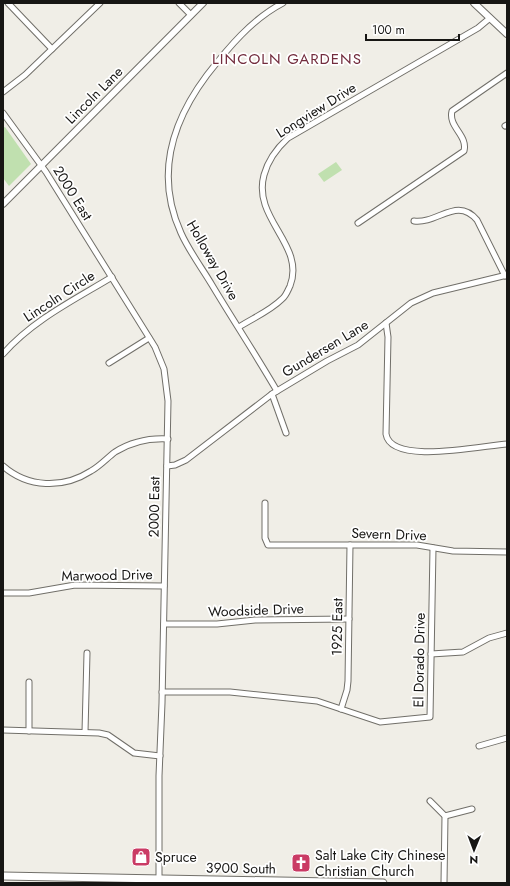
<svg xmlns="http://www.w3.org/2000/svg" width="510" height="886" font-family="Jost,sans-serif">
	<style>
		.green { fill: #c0e0af }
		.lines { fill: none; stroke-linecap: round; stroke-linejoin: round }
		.minor-casing { stroke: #716f69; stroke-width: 7 }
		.tertiary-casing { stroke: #716f69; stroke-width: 8 }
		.secondary-casing { stroke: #716f69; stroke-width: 9 }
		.minor { stroke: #fff; stroke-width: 5 }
		.tertiary { stroke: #fff; stroke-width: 6 }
		.secondary { stroke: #fff; stroke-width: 7 }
		.labels { text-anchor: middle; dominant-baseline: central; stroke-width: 3.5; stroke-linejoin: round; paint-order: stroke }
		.street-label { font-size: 14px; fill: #171614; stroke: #fff }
		.poi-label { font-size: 14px; fill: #171614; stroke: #fff; text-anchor: start }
		.neighbourhood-label { font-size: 15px; letter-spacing: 1px; fill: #722c3d; stroke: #fff }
	</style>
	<rect width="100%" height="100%" fill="#f0eee7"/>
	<g class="green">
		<path d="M5,127l26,37 -22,22 -6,-8v-50z"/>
		<path d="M336,162l6,8 -18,12 -6,-8z"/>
	</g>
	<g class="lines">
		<defs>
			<g id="minor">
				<path d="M8,3l44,46"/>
				<path d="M179,3l12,12"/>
				<path d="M3,92l22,-17 75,-72"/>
				<path d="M3,113l43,59 109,175 9,22 4,32 -6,302 -3,73v103"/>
				<path d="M505,126l2,-1"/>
				<path d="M414,221c24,3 43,-25 63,-1l28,56"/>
				<path d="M358,223l106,-72c4,-16 -16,-24 -12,-40l55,-38"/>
				<path d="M386,323l2,14 -2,97c5,32 99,11 121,10"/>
				<path d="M239,327c14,-9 31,-16 43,-28 4,-3 6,-9 8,-13 16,-41 -38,-67 -26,-111 4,-15 12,-26 24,-37l190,-110 12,-10"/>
				<path d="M3,354c30,-34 71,-54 109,-77"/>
				<path d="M109,363l40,-25"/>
				<path d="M277,391c-21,-36 -44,-71 -65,-106 -10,-17 -23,-34 -31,-52 -26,-57 -10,-110 26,-158 21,-27 45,-56 76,-72"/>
				<path d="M272,394l14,39"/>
				<path d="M3,466c25,22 60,23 88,5 9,-5 16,-13 24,-19 16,-10 35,-14 53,-13"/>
				<path d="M167,466l8,-1 11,-5 86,-66 55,-33 31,-16 53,-42 22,-10 74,-18"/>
				<path d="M265,503v35l3,7h149l36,6 54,1"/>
				<path d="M3,593h26l46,-8 89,1"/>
				<path d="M164,624h53l38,-4 94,-1"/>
				<path d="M431,654l32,-2 26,-14 18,-5"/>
				<path d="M162,692h68l87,9 63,21 50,-5 3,-169"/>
				<path d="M341,709l6,-19 1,-9 2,-136"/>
				<path d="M3,730l96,3 9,2 26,18 26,3"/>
				<path d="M29,731v-49"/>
				<path d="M85,732l2,-79"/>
				<path d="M479,746l28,-8"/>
				<path d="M430,801l15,15 -1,67"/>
				<path d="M445,816l27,-7"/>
			</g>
			<g id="tertiary">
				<path d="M474,3l33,31"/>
				<path d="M3,204l200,-201"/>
			</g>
			<path id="secondary" d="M3,876l380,7"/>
		</defs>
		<use href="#minor" class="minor-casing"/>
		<use href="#tertiary" class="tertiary-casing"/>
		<use href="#secondary" class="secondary-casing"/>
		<use href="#minor" class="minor"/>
		<use href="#tertiary" class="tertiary"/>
		<use href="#secondary" class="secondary"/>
	</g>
	<defs>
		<symbol id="shop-square" viewBox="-11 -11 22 22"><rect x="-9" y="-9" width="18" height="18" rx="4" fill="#ca3b65" stroke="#fff"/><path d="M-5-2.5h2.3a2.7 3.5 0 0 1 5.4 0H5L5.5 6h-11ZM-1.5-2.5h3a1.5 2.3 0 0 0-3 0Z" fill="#fff"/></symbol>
		<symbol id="church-square" viewBox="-11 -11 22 22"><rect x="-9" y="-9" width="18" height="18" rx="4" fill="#ca3b65" stroke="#fff"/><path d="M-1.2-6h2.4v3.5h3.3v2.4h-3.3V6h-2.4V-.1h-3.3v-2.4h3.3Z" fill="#fff"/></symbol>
	</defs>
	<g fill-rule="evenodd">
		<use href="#shop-square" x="130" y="846" width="22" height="22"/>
		<use href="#church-square" x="290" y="852" width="22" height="22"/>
	</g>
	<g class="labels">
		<g class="street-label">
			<text transform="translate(94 95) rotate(-45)">Lincoln Lane</text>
			<text transform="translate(316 110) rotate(-32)">Longview Drive</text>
			<text transform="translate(73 193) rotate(58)">2000 East</text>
			<text transform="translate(213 260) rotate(60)">Holloway Drive</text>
			<text transform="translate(59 296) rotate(-33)">Lincoln Circle</text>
			<text transform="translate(325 348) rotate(-31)">Gundersen Lane</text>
			<text transform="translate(154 507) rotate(-89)">2000 East</text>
			<text transform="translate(389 534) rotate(2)">Severn Drive</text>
			<text transform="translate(107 575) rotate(-1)">Marwood Drive</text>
			<text transform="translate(256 610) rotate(-2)">Woodside Drive</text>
			<text transform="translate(337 627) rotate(-89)">1925 East</text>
			<text transform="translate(419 660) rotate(-89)">El Dorado Drive</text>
			<text transform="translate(241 868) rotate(1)">3900 South</text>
		</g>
		<g class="poi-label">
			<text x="315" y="855">Salt Lake City Chinese<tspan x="315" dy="16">Christian Church</tspan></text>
			<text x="155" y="857">Spruce</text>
		</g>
		<g class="neighbourhood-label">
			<text x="287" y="59">LINCOLN GARDENS</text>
		</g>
	</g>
	<rect width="510" height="886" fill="none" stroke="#171614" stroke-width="8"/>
	<g transform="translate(474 850) rotate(181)" stroke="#ffffff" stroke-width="3" paint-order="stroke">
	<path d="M0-3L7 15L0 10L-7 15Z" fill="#171614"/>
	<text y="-6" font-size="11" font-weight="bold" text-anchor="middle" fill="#171614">N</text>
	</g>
	<path d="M366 34v6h93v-6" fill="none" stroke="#171614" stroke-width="2"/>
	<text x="372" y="34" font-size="12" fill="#171614" stroke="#ffffff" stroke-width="3" paint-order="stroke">100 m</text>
</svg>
